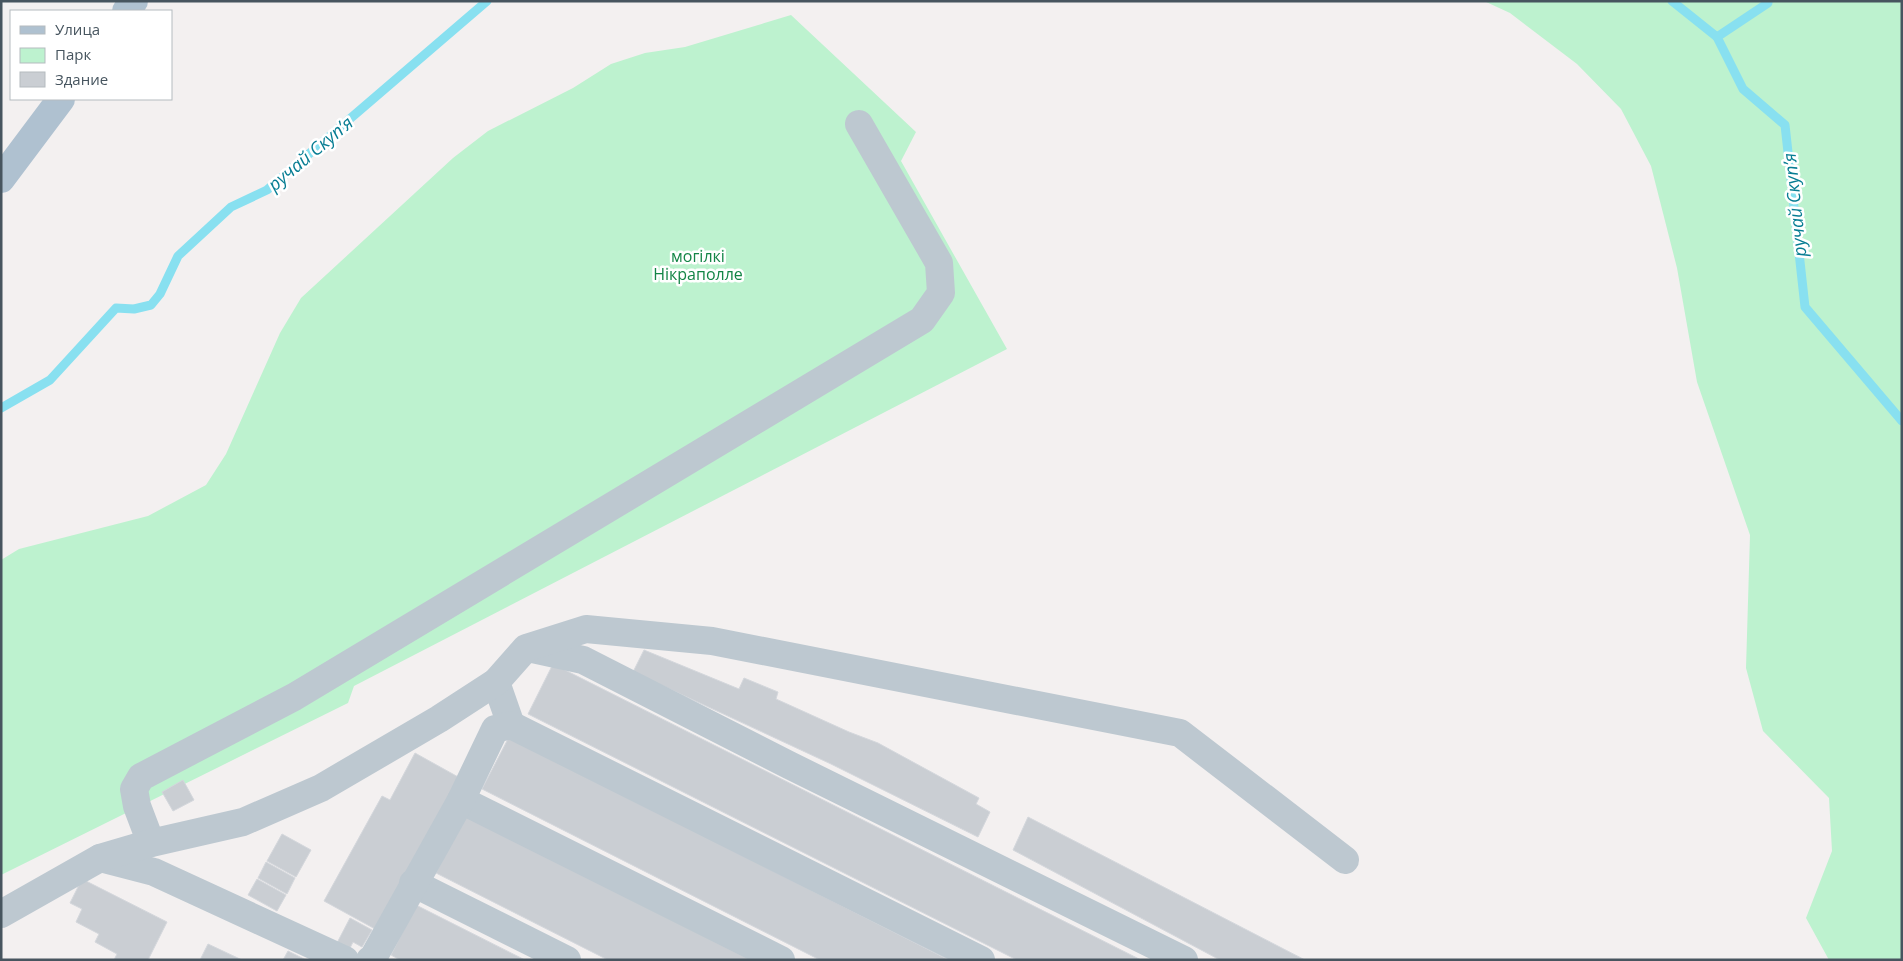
<svg xmlns="http://www.w3.org/2000/svg" width="1903" height="961" font-family="'Open Sans',sans-serif">
	<style>
		.green { fill: #bdf2cf }
		.lines { fill: none; stroke-linecap: round; stroke-linejoin: round }
		.stream { stroke: #88e0f0; stroke-width: 9 }
		.building { fill: #caced3; stroke: #d4d7dc }
		.minor { stroke: #bdc8d0; stroke-width: 28 }
		.major { stroke: #afc1d0; stroke-width: 28 }
		.labels { text-anchor: middle; dominant-baseline: central; stroke-width: 5; stroke-linejoin: round; paint-order: stroke }
		.park-label { font-size: 16px; fill: #138546; stroke: #fff }
		.water-label { font-size: 18px; font-style: italic; fill: #077d93; stroke: #fff }
	</style>
	<rect width="100%" height="100%" fill="#f3f0f0"/>
	<g class="green">
		<path d="M1484,1h418v959h-73l-23,-42 26,-67 -3,-53 -66,-67 -17,-63 4,-133 -53,-153 -20,-114 -26,-102 -30,-57 -44,-45 -67,-51z"/>
		<path d="M791,15l125,117 -15,29 106,188 -653,337 -6,17 -347,172v-315l18,-11 129,-33 58,-31 20,-31 54,-121 21,-35 152,-140 35,-27 85,-43 38,-24 34,-11 40,-6z"/>
	</g>
	<g class="lines">
		<g class="stream">
			<path d="M1672,1l45,36 26,52 42,36 20,182 97,114"/>
			<path d="M1717,37l51,-34v-2"/>
			<path d="M1,408l49,-28 66,-72 18,1 17,-4 9,-11 18,-38 53,-49 36,-17 220,-189"/>
		</g>
	</g>
	<g class="building">
		<path d="M644,650l95,39 5,-11 34,14 -2,7 73,33 29,11 101,55 -3,6 14,8 -12,25 -147,-73 -198,-92z"/>
		<path d="M553,664l588,296h-124l-489,-246z"/>
		<path d="M509,737l440,223h-129l-338,-171z"/>
		<path d="M415,753l45,25 -83,152 -53,-29 58,-105 8,4z"/>
		<path d="M183,780l11,20 -21,11 -11,-19z"/>
		<path d="M467,811l293,149h-152l-172,-87z"/>
		<path d="M1028,817l277,143h-85l-207,-110z"/>
		<path d="M282,834l29,16 -15,27 -29,-16z"/>
		<path d="M266,862l29,16 -8,16 -29,-16z"/>
		<path d="M82,879l85,43 -19,38h-34l3,-6 -22,-12 4,-8 -23,-12 6,-13 -12,-6z"/>
		<path d="M257,879l29,16 -9,16 -29,-16z"/>
		<path d="M416,905l109,55h-125l-9,-5z"/>
		<path d="M350,918l22,12 -10,17 -9,-5 -4,8 -12,-7z"/>
		<path d="M208,944l34,16h-42z"/>
		<path d="M288,951l18,9h-23z"/>
	</g>
	<g class="lines">
		<g class="minor">
			<path d="M528,648l55,12 206,105 395,195"/>
			<path d="M496,682l15,43"/>
			<path d="M461,800l320,160"/>
			<path d="M151,843l-14,-37 -3,-17 7,-12 153,-80 628,-377 19,-27 -2,-30 -80,-139"/>
			<path d="M100,858l54,14 191,88"/>
			<path d="M413,883l154,77"/>
			<path d="M1,914l99,-56 51,-15 92,-21 78,-34 118,-69 57,-37 30,-34 60,-19 126,12 468,92 165,127"/>
			<path d="M370,960l3,-2 88,-158 34,-71 16,-4 470,235"/>
		</g>
		<g class="major">
			<path d="M126,11l8,-10"/>
			<path d="M1,179l60,-80"/>
		</g>
	</g>
	<g class="labels">
		<g class="park-label">
			<text x="698" y="256">могілкі<tspan x="698" dy="18">Нікраполле</tspan></text>
		</g>
		<g class="water-label">
			<text transform="translate(310 153) rotate(-40)">ручай Скупʼя</text>
			<text transform="translate(1794 205) rotate(-96)">ручай Скупʼя</text>
		</g>
	</g>
	<rect width="1903" height="961" fill="none" stroke="#47555f" stroke-width="5"/>
	<rect x="10" y="10" width="162" height="90" fill="#ffffff" stroke="#b5bbbf"/>
	<rect x="20" y="26" width="25" height="8" fill="#afc1d0" stroke="#b5bbbf"/>
	<text x="55" y="35" font-size="15" fill="#47555f">Улица</text>
	<rect x="20" y="48" width="25" height="15" fill="#bdf2cf" stroke="#b5bbbf"/>
	<text x="55" y="60" font-size="15" fill="#47555f">Парк</text>
	<rect x="20" y="72" width="25" height="15" fill="#caced3" stroke="#b5bbbf"/>
	<text x="55" y="85" font-size="15" fill="#47555f">Здание</text>
</svg>
